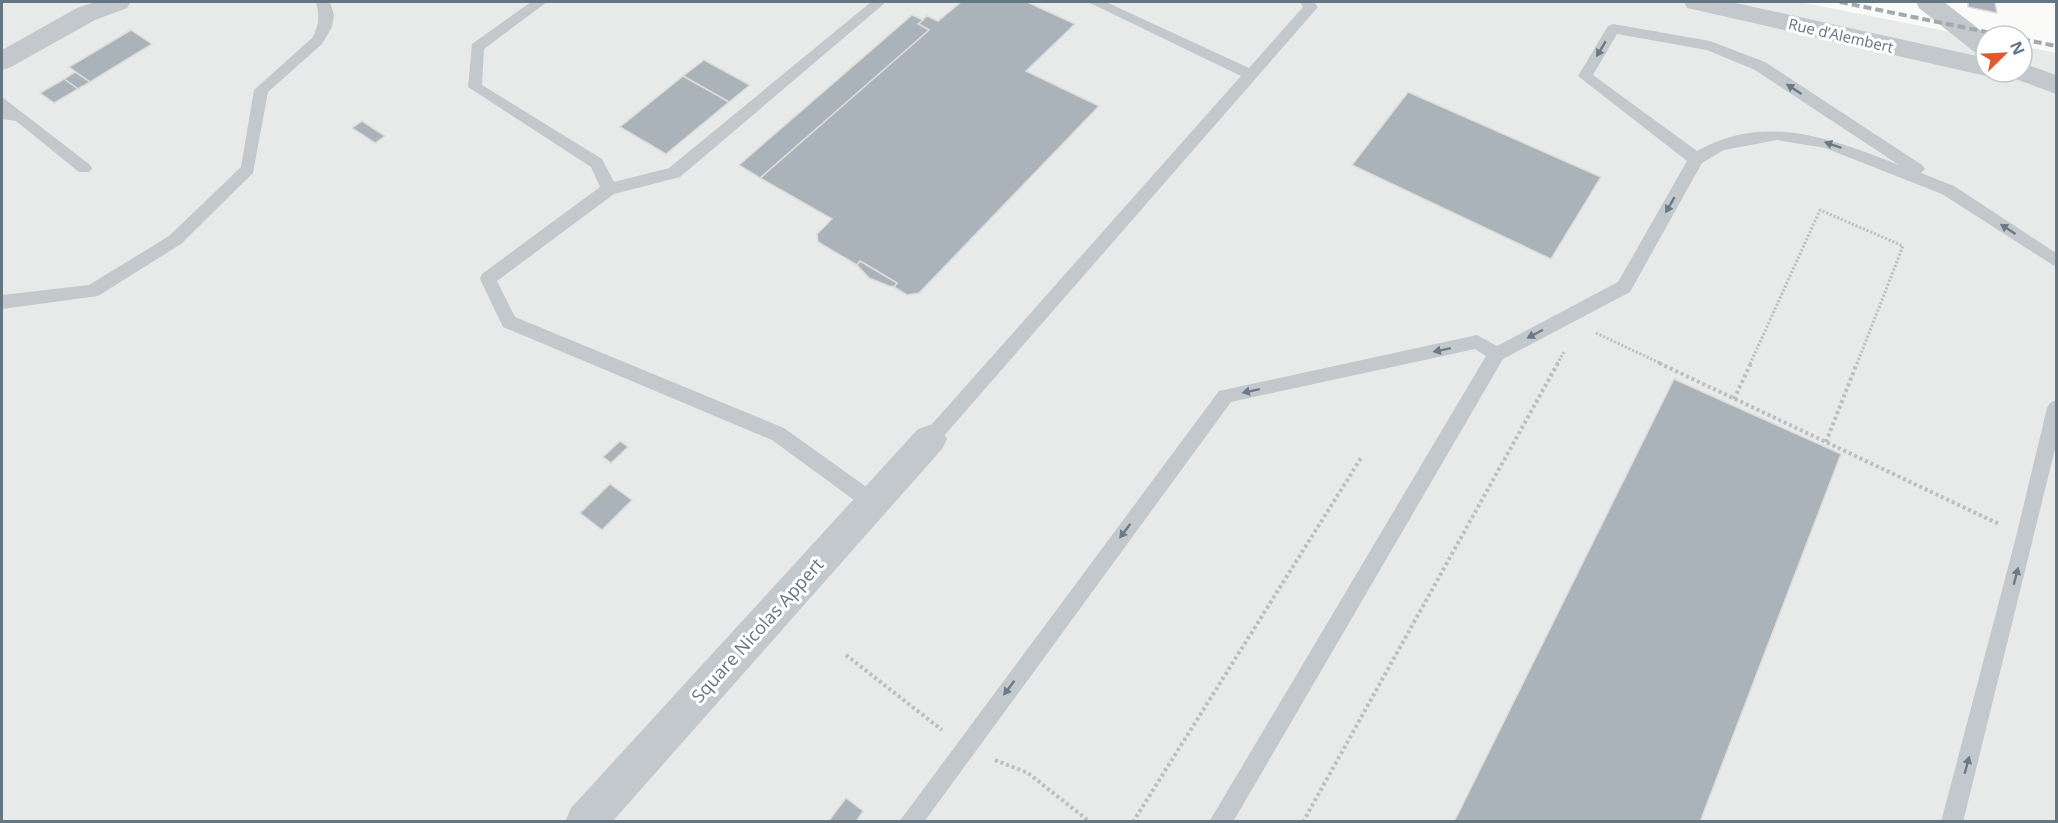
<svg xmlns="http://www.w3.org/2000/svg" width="2058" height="823" font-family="'Open Sans',sans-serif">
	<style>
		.built { fill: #e8e9e9 }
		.building { fill: #aab3b9; stroke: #dcdcda; stroke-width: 1.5 }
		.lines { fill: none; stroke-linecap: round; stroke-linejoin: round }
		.path-far1 { stroke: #bbbfc2; stroke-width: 3; stroke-dasharray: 2 2; stroke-linecap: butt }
		.path { stroke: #bbbfc2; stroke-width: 4; stroke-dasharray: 3 3; stroke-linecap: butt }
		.service { fill: #c3c8cc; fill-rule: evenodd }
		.minor { fill: #c3c8cc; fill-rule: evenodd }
		.tertiary { fill: #c3c8cc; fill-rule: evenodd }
		.rail { stroke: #a2aab0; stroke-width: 4; stroke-dasharray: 8 4; stroke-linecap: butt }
		.oneway { fill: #6a7a87 }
		.labels { text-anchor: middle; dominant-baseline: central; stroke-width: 6; stroke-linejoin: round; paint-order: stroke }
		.far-street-label { font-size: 15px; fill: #657683; stroke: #fff }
		.street-label { font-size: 18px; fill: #657683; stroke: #fff }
	</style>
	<rect width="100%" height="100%" fill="#fafaf8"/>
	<path class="built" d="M2,2h1798l186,37v33h36v-26l34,7v768l-2054,1z"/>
	<g class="building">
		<path d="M961,2h66l48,22 -49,47 73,35 -180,187 -12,2 -13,-8 3,-4 -37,-22 -3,4 -39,-23 -1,-8 15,-15 -72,-41 169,-148 -11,-6 9,-8 11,5z"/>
		<path d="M1968,2h27l2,11 -29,-6z"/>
		<path d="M912,15l11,5 -5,4 11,6 -169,148 -21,-13z"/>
		<path d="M131,30l21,14 -62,38 -21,-15z"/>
		<path d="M704,60l46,25 -21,17 -46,-26z"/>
		<path d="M75,72l15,10 -12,7 -14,-10z"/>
		<path d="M683,76l46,26 -63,52 -46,-27z"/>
		<path d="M64,79l14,10 -24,14 -14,-10z"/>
		<path d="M1408,92l193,85 -50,82 -199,-94z"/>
		<path d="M362,121l23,15 -10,7 -23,-15z"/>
		<path d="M860,261l37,22 -3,4 -5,-1 -20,-8 -12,-13z"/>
		<path d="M1674,379l167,75 -141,368h-246z"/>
		<path d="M620,441l8,6 -17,16 -8,-6z"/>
		<path d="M610,484l22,16 -30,30 -22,-17z"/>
		<path d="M846,798l17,13 -7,11h-28z"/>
	</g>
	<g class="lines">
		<g class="path-far1">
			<path d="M1596,333l66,31"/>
			<path d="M1557,364l7,-12"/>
			<path d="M1750,364l70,-154 83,36 -46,118"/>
		</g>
		<g class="path">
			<path d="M1659,363l340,161"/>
			<path d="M1734,399l17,-36"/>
			<path d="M1826,442l31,-79"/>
			<path d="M846,655l96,75"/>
			<path d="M995,760l33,13 62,49"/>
			<path d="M1133,822l228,-364"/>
			<path d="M1303,822l255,-459"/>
		</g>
		<g class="service">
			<path d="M316,2h14l4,13 -2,12 -10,17 -54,48 -15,81 -72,71 -83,52 -96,13v-14l87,-10 80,-49 72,-69 13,-77 58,-52c7,-13 8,-21 4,-36z"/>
			<path d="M531,2h16l-63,47 -2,36 120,74 12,23 55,-14 202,-166h15l-206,175 -66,17 -117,87 18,36 269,111 95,68 2,6 -2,6 -7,2 -7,-2 -93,-68 -269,-113 -23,-48 2,-5 118,-87 -9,-20 -123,-80 4,-43z"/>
			<path d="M1088,2h18l143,66 54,-61 -3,-5h14l4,5 -382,438 -6,2 -6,-2 -3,-6 3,-6 317,-357z"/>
			<path d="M1613,24l97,17 55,21 157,103 3,4 -4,4 33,13 102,67v14l-114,-73 -117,-46 -48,-8 -53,10 -22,13 -72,129 -127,67 -270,463h-24l277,-466 -11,-7 -244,53 -307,420h-25l320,-431 258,-56 20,11 121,-64 69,-121 -109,-85 30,-50zM1617,34l90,16 48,20 144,95c-67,-26 -134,-53 -202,-14l-104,-76z"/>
			<path d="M2,97l87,67 3,4 -3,4h-10l-63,-51 -14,-2z"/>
			<path d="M2056,400v45l-93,377h-22l75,-285 31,-129 3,-5z"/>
		</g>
		<path class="minor" d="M930,425l12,4 5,10 -5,10 -330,373h-47l6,-14 347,-379z"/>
		<g class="tertiary">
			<path d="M95,2h36l-4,6 -32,12 -84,47 -9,3v-20l75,-42z"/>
			<path d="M1684,2h47l255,56v14h10l-10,4 -290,-66 -9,-2z"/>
			<path d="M1916,2h28l44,34 -2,21 -9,-3 -58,-46z"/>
			<path d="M2022,63l34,12v19l-43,-16 -4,-6h13z"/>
		</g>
		<g class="rail">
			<path d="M1840,2l166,34"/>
			<path d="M2022,39l34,7"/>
		</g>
	</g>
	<defs><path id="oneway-solid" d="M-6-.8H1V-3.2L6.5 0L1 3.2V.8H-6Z" transform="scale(1.5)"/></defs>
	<g class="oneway">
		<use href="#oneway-solid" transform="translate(1601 49) rotate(121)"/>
		<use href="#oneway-solid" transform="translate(1794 89) rotate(-147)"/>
		<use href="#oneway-solid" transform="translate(1833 145) rotate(-161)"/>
		<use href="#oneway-solid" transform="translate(1670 205) rotate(120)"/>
		<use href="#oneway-solid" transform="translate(2008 229) rotate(-147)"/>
		<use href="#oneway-solid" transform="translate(1535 334) rotate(152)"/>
		<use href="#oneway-solid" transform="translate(1442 350) rotate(168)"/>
		<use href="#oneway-solid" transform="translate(1251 391) rotate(168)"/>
		<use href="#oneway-solid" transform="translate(1125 531) rotate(127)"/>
		<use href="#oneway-solid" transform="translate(2016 576) rotate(-75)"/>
		<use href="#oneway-solid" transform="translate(1009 688) rotate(127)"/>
		<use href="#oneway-solid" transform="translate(1967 765) rotate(-75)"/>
	</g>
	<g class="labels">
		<g class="far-street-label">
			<text transform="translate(1841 35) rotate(13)">Rue d’Alembert</text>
		</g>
		<g class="street-label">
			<text transform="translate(757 630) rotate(-48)">Square Nicolas Appert</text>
		</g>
	</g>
	<rect width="2058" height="823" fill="none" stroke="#657683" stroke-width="6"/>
	<g transform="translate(2004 54) rotate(66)"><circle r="28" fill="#ffffff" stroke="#c1c8cd" stroke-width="1.5"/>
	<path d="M0-4.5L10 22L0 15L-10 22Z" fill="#e4572e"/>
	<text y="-9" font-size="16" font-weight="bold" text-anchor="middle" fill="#657683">N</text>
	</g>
</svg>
